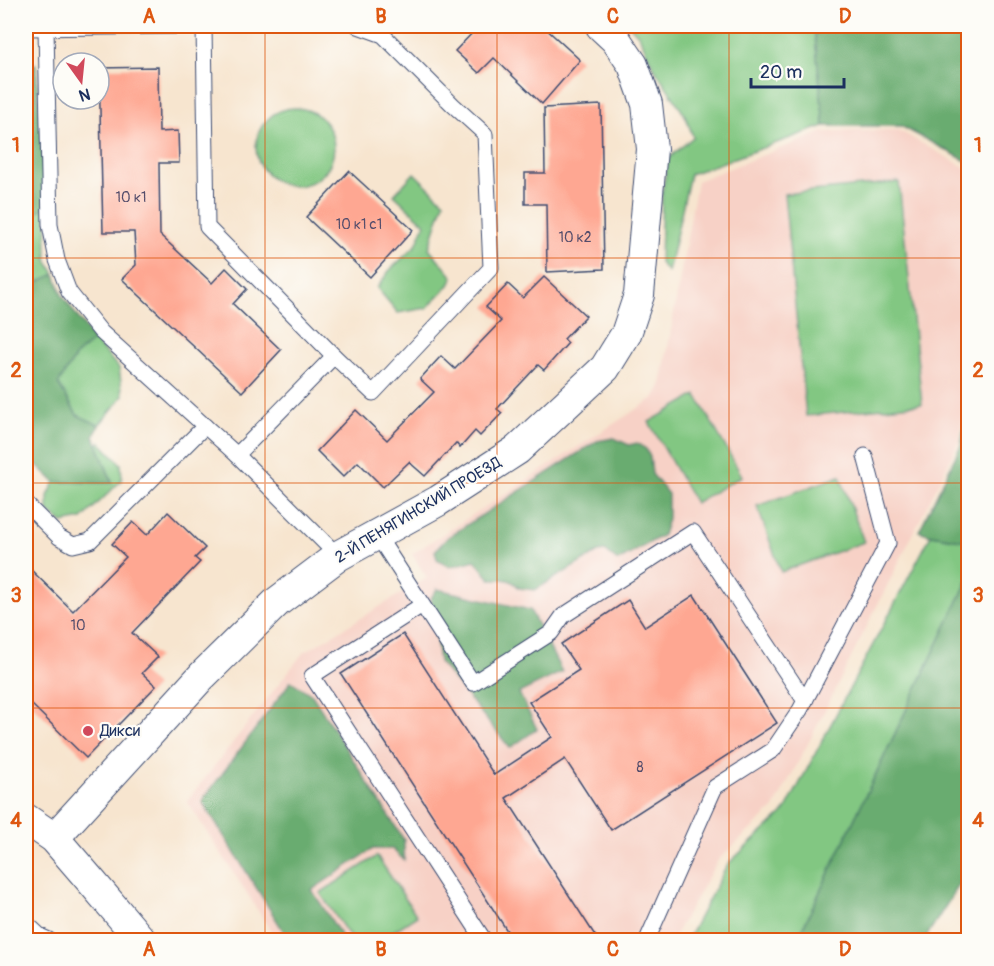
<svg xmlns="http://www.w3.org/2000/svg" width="994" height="966" font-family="Pangolin,sans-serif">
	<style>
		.built { fill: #f7d1c6 }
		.green { fill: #82c782; stroke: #4e7b70; stroke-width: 1.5 }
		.forest { fill: #69ac70; stroke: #426e67; stroke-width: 1.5 }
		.building { fill: #fea792 }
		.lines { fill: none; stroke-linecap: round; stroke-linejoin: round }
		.lane-casing { stroke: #3c4a6f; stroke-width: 17 }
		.street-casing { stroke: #3c4a6f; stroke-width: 32 }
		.lane { stroke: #fff; stroke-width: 15 }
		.street { stroke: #fff; stroke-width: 30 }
		.grid { fill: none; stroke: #de5710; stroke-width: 1.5; stroke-opacity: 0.55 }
		.poi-dot { fill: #d1495b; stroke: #fdfcf7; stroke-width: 2 }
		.labels { text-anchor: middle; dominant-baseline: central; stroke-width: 4.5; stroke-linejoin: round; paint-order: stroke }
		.number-label { font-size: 14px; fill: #544d6b }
		.street-label { font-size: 16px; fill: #1b2f5e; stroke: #fdfcf7 }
		.poi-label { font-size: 16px; fill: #1b2f5e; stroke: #fdfcf7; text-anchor: start }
		.neatline { fill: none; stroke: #de5710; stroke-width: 2 }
		.grid-label { font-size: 20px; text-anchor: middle; font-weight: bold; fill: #de5710 }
	</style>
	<rect width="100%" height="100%" fill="#fdfcf7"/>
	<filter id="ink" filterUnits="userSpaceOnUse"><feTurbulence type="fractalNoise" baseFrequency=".0167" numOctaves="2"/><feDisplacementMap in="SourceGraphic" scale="12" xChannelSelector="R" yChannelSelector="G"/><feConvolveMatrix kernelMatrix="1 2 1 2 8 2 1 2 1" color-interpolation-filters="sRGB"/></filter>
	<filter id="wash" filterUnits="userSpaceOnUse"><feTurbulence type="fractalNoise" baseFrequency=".008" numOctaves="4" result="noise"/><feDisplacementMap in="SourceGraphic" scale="24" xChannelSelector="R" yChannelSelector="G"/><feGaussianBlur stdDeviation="1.35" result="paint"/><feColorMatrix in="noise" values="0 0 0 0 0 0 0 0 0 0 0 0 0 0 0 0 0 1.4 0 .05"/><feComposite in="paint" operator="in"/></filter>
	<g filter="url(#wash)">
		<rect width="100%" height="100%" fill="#f7e5cf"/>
		<path class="built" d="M898,130l70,39v221l-9,52 -147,294 -38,72 -56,52 -46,80h-395l-90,-139 116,-148 124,-75 -15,-24 242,-156 7,-12 36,-205 126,-49z"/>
		<g class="green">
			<path d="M630,26h184l10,100 -134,48 -22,98 -8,-9 2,-71 7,-34 24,-21 -7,-20 -33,-51 -14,-30z"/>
			<circle cx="295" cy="147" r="39"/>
			<path d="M414,173l30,29 -15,46 24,29 -4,8 -22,23 -29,5 -21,-25 12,-17 27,-26 9,-21 -31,-29z"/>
			<path d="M899,182l23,222 -116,12 -22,-222z"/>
			<path d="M46,206l1,54 8,14 -21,10 -8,13v-77z"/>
			<path d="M94,340l25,28 4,28 -24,29 -22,-10 -19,-32 19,-29z"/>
			<path d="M696,395l46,81 -47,27 -46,-81z"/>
			<path d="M100,442l21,22 1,16 -40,39 -19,4 -15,-12v-15l7,-14h57l-15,-38z"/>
			<path d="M840,476l24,66 -83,30 -24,-66z"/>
			<path d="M931,535l37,6v39l-171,360h-110l41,-76 57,-53z"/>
			<path d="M377,856l40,60 -37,24h-28l-32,-47z"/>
		</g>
		<g class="forest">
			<path d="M814,26h154v136l-67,-36h-77z"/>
			<path d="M36,64l10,142 -20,14v-155z"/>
			<path d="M55,274l7,21 32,45 -17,14 -19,30 19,31 22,10 -5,11 18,47 -57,-1 -29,-27v-158l8,-13z"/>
			<path d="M968,406v135l-37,-6 -12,-4 42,-86z"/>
			<path d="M614,438l15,7 8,-2 9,6 4,8 2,17 16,20v25l-5,16 -45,26 -13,-10 -7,1 -63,38 -16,-2c-8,-10 -16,-9 -29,-9l-15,-19 -25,7 -13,-8 -2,-8 13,-14 149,-96z"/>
			<path d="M968,580v291l-44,69h-127z"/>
			<path d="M437,589l93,21 32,62 -43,21 18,36 -27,19 -71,-86 -8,-64z"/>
			<path d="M291,681l21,14 92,145v20l-12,-11h-19l-61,41 32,50h-55l-87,-139z"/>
		</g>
		<g id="blocks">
			<g class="building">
				<path d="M479,26h64l37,34 -38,44 -48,-46 -15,15 -24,-22z"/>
				<path d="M158,67l1,65 19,-1 1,32h-20l1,72 52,48 14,-15 21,21 -14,15 48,46 -39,42 -120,-113 14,-14 -2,-33h-31l-4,-164z"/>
				<path d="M601,105l3,164 -57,3 -1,-68h-21v-31h20l-1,-65z"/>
				<path d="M349,171l64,59 -43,47 -64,-60z"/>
				<path d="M544,277l42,39 -22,23 4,4 -24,27 -6,-5 -41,44 5,4 -22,23 -5,-5 -15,17 -4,-5 -31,33 -16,-14 -26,25 -25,-25 -15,15 -26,-26 39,-41 31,30 47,-48 -14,-13 10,-11 11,-12 14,13 46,-48 -15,-14 22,-23 15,14z"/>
				<path d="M168,512l37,36 -10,10 5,4 -68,71 26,24 -16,16 14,13 -70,72 -60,-59v-134l47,46 53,-54 -14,-13 21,-22 14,13z"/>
				<path d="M694,595l83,128 -166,107 -46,-71 -59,39 92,142h-85l-172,-266 62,-40 91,141 58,-38 -23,-35 50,-32 -18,-26 67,-44 17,27z"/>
			</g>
		</g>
	</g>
	<g filter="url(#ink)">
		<use href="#blocks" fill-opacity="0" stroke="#3c4a6f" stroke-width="1.5"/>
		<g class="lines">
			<defs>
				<g id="lane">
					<path d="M204,26l3,201 127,129 39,37 118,-125 -6,-134 -32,-29 -70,-70 -25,-9"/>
					<path d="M26,28l161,-2"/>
					<path d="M46,28l4,197 7,35 12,32 32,40 136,123"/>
					<path d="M334,356l-97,99 101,101"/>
					<path d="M26,504l33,33 14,8 17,-4 115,-115"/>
					<path d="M377,535l96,148 78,-50 12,-17 130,-84 112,169"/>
					<path d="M422,605l-110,71 172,264"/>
					<path d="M26,923l14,13 9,4"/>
					<path d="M647,940l68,-153 58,-37 27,-40 88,-167 -23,-87"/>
				</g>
				<g id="street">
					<path d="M26,819l28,19 37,43 50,59"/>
					<path d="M54,838l148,-162 75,-74 61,-46 100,-55 79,-51 88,-82 21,-34 13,-39 13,-146 -5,-45 -14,-39 -17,-25 -15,-14"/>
				</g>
			</defs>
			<use href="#lane" class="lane-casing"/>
			<use href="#street" class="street-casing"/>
			<use href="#lane" class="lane"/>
			<use href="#street" class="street"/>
		</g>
	</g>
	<path class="grid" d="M265,26v914M497,26v914M729,26v914M26,258h942M26,483h942M26,708h942"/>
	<circle class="poi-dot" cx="88" cy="731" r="6"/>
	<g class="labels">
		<g class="number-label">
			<text x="131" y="197">10 к1</text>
			<text x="359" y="224">10 к1 с1</text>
			<text x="575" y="237">10 к2</text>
			<text x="78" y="625">10</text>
			<text x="640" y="767">8</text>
		</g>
		<g class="street-label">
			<text transform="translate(418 510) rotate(-31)">2-Й ПЕНЯГИНСКИЙ ПРОЕЗД</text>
		</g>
		<g class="poi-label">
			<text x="100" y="731">Дикси</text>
		</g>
	</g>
	<rect width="994" height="966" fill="none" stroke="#fdfcf7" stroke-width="66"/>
	<g transform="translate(81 81) rotate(165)"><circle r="28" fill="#fdfcf7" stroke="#a3aaba" stroke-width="1.5"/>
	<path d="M0-4.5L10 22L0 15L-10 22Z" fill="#d1495b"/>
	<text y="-9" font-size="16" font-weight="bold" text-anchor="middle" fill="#1b2f5e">N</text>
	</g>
	<path d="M751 78v9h93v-9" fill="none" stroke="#1b2f5e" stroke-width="3"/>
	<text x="760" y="78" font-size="18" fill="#1b2f5e" stroke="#fdfcf7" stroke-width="4.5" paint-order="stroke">20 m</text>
	<rect x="33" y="33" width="928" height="900" class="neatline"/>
	<g class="grid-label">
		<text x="149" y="23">A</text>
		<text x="381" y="23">B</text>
		<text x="613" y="23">C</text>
		<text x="845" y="23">D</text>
		<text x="16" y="152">1</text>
		<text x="978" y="152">1</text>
		<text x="16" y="377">2</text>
		<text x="978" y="377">2</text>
		<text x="16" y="602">3</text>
		<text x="978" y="602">3</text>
		<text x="16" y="827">4</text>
		<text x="978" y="827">4</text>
		<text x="149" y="956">A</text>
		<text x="381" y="956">B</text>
		<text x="613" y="956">C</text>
		<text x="845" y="956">D</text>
	</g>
</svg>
